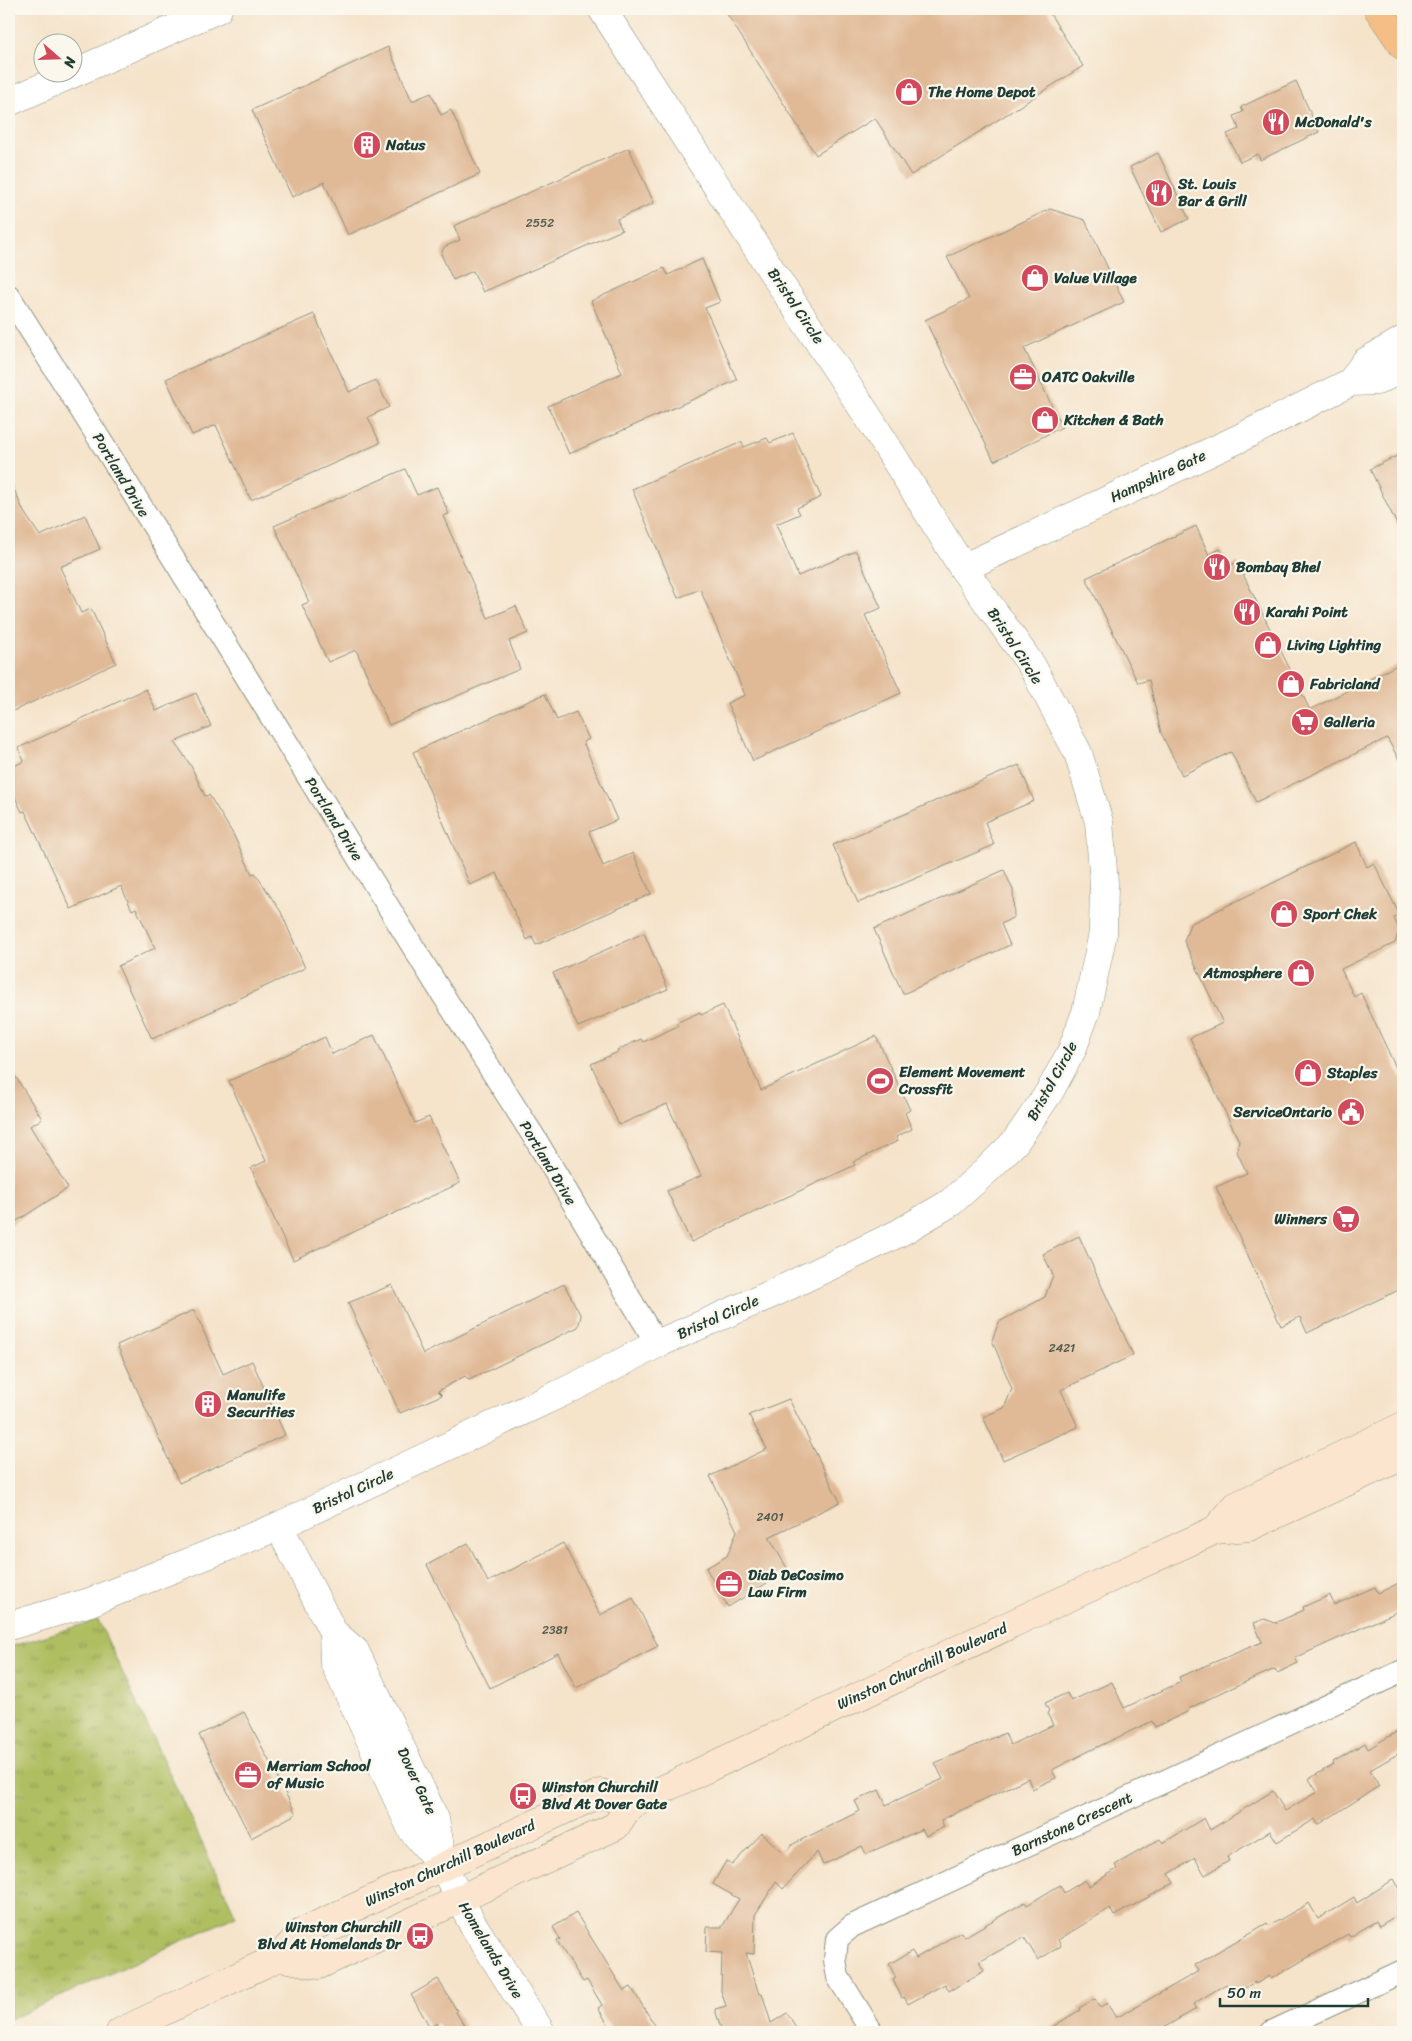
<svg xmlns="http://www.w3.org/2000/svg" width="1412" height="2041" font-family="Sriracha,sans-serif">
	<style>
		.grass { fill: url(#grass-tufts); stroke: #677e4a }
		.building { fill: #e0b996 }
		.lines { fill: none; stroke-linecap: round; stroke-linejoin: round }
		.minor-casing { stroke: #8a907f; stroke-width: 24 }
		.tertiary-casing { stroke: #8a907f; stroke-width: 29 }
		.secondary-casing { stroke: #8a907f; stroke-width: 29 }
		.primary-casing { stroke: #8a907f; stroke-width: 29 }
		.minor { stroke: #fff; stroke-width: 22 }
		.tertiary { stroke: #fff; stroke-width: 28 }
		.secondary { stroke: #fbe5cf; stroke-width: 28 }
		.primary { stroke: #f6be87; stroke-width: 28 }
		.labels { text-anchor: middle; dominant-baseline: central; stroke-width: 4.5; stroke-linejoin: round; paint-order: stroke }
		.number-label { font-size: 12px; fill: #4f5c4c }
		.poi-label { font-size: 15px; font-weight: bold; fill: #1f3d34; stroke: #fbf7ec; text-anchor: start }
		.street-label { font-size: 15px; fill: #1f3d34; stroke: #fbf7ec }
	</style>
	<defs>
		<pattern id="grass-tufts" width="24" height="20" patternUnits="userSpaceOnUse" patternTransform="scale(1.25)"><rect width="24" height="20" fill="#afbe61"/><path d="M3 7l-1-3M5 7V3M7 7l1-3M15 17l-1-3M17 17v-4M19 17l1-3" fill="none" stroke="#8e9c51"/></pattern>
	</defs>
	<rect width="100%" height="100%" fill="#fbf7ec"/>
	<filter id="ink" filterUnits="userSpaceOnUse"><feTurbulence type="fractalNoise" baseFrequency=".02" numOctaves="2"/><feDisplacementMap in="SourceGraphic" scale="10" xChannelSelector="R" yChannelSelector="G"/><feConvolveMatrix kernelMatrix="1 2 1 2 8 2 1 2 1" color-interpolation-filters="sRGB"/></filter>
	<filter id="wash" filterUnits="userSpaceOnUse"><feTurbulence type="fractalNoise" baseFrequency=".0096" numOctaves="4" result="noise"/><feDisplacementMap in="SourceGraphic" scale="20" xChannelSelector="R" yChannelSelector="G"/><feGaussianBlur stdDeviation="1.12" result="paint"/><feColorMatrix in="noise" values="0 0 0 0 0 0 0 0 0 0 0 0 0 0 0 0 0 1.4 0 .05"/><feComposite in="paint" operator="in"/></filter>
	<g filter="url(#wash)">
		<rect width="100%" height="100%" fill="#f5e3ca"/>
		<path class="grass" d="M98,1620l138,296 -227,104v-373z"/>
		<g id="blocks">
			<g class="building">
				<path d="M724,9h323l36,57 -172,109 -36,-57 -59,37z"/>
				<path d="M388,47l24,54 19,-8 10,22 10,-5 29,64 -132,61 -24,-53 -32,15 -40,-87z"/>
				<path d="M1296,81l23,51 -59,28 -2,-6 -18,8 -13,-28 12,-5 -5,-13 9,-4 -2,-5z"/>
				<path d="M629,148l25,55 -37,16 5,11 -139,62 -10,-21 -20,9 -12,-26 3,-7 16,-7 -6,-14z"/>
				<path d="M1158,153l31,66 -28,13 -31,-65z"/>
				<path d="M1050,209l35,11 39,82 -100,46 38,79 -68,34 -69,-141 44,-21 -22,-42z"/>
				<path d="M702,259l18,43 -15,6 32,72 -168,74 -21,-48 74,-33 -31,-72 73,-33 4,7z"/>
				<path d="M314,314l35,78 27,-12 13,27 -21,10 12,26 -129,57 -35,-75 -24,10 -26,-56z"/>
				<path d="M793,433l28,64 -24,11 3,6 -24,10 22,52 58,-25 25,57 -16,7 36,78 -148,68 -26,-58 18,-8 -45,-106 -22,9 -46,-109 110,-47 2,5 23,-9 3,5z"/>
				<path d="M1403,453v84l-33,-68z"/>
				<path d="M405,469l12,26 20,-8 12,27 -6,2 45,102 28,-12 12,27 -19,8 11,28 -131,56 -33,-75 -28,12 -26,-57 7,-3 -35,-76z"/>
				<path d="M9,478l15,34 16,24 45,-21 15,34 -40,18 21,46 10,-4 25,54 -107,50z"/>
				<path d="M1196,526l13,29 11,-6 10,17 7,-4 73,148 93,-48v105l-16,-29 -131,64 -25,-50 -49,23 -21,-42 -12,-53 -11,3 -52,-105z"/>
				<path d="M146,689l10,22 40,-18 15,33 -36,16 16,24 14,30 4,-1 24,39 19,40 3,-1 26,39 24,56 -153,71 -34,-73 37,-18 -19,-40 -4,2 -11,-24 -50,23 -46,-98 -3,1 -13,-28v-15l15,-8 -6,-13z"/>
				<path d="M545,694l12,26 19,-8 13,27 -6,3 34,78 -28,12 14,34 30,-13 18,41 -115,51 -4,-8 -5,3 -30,-67 -27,12 -57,-133z"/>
				<path d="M1019,765l15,36 -49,21 9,23 -136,58 -25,-58z"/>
				<path d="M1356,842l11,25 7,-4 26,53 -6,2 5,12 -4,13 -54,26 13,28 7,-4 42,90v205l-96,45 -7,-16 -19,9 -65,-139 31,-14 -10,-21 2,-11 -49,-103 33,-15 -39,-82 6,-17z"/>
				<path d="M1004,870l9,20 1,27 -13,7 9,21 -107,49 -29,-65z"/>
				<path d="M644,933l24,56 -90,38 -25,-54z"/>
				<path d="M723,1005l38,85 115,-54 34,74 -5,3 7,16 -16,8 2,4 -45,21 2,3 -164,77 -24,-51 34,-15 -34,-72 -48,21 -28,-61 27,-12 -1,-2 24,-11 2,3 35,-16 -2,-3 24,-11 1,3z"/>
				<path d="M374,1035l41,88 14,-6 31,66 -167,77 -42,-92 15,-7 -37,-80 96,-44 7,17z"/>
				<path d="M9,1066l33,53 -12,7 38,62 -59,38z"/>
				<path d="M1079,1236l54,119 -72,35 17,37 -75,33 -20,-43 21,-9 8,-19 -20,-49 7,-18 46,-25 8,-22 -10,-21z"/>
				<path d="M564,1284l17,32 -3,11 -109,53 -4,-4 -27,15 4,4 -42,18 -52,-110 44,-18 31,69z"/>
				<path d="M194,1310l29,64 29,-13 33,74 -106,48 -62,-138z"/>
				<path d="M789,1399l51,103 -71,35 19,33 -60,37 -22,-39 21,-12 10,-25 -27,-55 57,-27 -18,-34z"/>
				<path d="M468,1543l20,39 75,-39 37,72 33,-17 25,48 -82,42 -18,-35 -68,35 -63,-123z"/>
				<path d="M1403,1581v28l-108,49 3,5 -21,10 -2,-4 -48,21 -39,19 1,2 -34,16 -3,-6 -63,30 -37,19 4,8 -24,11 -4,-11 -87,42 3,7 -18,9 -4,-7 -56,25 -4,-8 -39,19 -6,-13 -34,37 -7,-7 -21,33 -1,39 -8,-1 13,41 3,-1 9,30 16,-10 12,19h-77l-7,-23 11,-3 -5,-15 1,-38 -16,-1 1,-25h15l17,-28 -26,-15 13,-23 6,4 30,-32 22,21 9,-10 67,-33 -5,-10 24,-11 7,15 57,-26 -8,-16 70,-30 5,12 43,-20 -6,-12 2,-2 -4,-8 22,-10 4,8 41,-19 12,26 57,-26 -2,-5 83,-35 -8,-19 11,-4 10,4 29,-13 -1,-3 27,-12 4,10 41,-18 3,6z"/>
				<path d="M244,1712l52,102 -45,24 -52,-103z"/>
				<path d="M1403,1728v23l-33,19 9,16 -61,39 -3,-6 -38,23 -7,-11 -43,26 2,4 -24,14 -10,-17 -26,16 5,9 -60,33 -4,-8 -52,32 3,6 -23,14 -14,-23 -45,25 5,9 -35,20 -4,-7 -37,20 -4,-7 -2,1 -9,-18 3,-2 -7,-14 23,-13 4,7 45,-26 3,5 61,-35 2,3 33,-20 4,8 21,-13 4,6 28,-17 -2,-4 45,-26 3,4 41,-25 6,12 63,-39 12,20 32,-19 -8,-13 25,-15 -1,-2 32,-19 3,6z"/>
				<path d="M1394,1879l9,15v9l-7,5 3,6 -20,12 -3,-5 -26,16 -2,-3 -77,45 -2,-3 -13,8 -1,-2 -22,13 -7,-11 -33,20 3,5 -40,23h-112l36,-22 -1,-2 16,-9 5,8 7,-4 9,15 83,-47 -4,-6 72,-42 2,3 40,-23 9,16 36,-22 3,6z"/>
				<path d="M576,1913l48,78 7,-4 28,45h-46l-15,-24 4,-3 -15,-25 -4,2 -26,-41 3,-2 -7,-12z"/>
				<path d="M438,1979l19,32 -1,1 12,20h-26l-5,-9 -7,4 -19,-32z"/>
			</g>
		</g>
	</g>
	<g filter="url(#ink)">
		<use href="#blocks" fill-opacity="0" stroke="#8a907f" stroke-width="1"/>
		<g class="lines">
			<defs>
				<g id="minor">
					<path d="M9,296l98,155 329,533 100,156 121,204"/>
					<path d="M872,2032l-34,-55 -3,-17 2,-21 15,-13 551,-255"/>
					<path d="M1272,2032l131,-61"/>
				</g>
				<g id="tertiary">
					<path d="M9,102l209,-93"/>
					<path d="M1351,382l14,-20 38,-22"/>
					<path d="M963,568l275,-129 113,-57 26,-1 26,-13"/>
					<path d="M279,1526l54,106 22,19 80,168 8,45"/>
					<path d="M9,1626l81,-24 189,-76 297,-140 81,-42 117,-51 125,-60 51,-30 37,-33 28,-28 35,-51 22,-41 14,-38 17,-79 1,-50 -5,-61 -21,-69 -46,-87 -69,-98 -94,-150 -88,-133 -179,-276"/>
					<path d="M333,1632l1,30 78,168 31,36 29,57 69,109"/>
				</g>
				<g id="secondary">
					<path d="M1215,1530l21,-24 167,-80"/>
					<path d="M279,1957l40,8 297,-139 14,-21 390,-185 195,-90 34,-3 154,-71"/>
					<path d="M120,2032l159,-75 23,-25 299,-139 29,12"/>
				</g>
				<path id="primary" d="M1378,9l25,37"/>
			</defs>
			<use href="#minor" class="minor-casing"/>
			<use href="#tertiary" class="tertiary-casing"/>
			<use href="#secondary" class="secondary-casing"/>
			<use href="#primary" class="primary-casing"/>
			<use href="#minor" class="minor"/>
			<use href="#tertiary" class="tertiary"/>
			<use href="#secondary" class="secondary"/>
			<use href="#primary" class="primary"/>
		</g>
	</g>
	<defs>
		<symbol id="shop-disc" viewBox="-11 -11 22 22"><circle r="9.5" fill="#d1495b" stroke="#fbf7ec"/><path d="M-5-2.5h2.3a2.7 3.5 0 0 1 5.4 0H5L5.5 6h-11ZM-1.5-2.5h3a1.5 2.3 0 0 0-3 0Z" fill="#fff"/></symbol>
		<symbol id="restaurant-disc" viewBox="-11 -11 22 22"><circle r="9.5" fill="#d1495b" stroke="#fbf7ec"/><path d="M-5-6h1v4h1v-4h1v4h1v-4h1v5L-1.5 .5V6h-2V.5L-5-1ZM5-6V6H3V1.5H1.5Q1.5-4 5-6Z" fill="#fff"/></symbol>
		<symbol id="building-disc" viewBox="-11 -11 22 22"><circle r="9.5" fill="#d1495b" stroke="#fbf7ec"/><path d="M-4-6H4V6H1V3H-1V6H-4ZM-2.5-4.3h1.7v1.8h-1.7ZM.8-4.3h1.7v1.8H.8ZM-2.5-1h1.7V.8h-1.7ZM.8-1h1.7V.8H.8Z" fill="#fff"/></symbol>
		<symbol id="office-disc" viewBox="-11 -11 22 22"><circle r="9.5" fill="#d1495b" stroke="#fbf7ec"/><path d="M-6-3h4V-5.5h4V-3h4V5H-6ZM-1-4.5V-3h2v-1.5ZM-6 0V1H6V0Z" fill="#fff"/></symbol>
		<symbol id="supermarket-disc" viewBox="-11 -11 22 22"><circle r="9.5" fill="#d1495b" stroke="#fbf7ec"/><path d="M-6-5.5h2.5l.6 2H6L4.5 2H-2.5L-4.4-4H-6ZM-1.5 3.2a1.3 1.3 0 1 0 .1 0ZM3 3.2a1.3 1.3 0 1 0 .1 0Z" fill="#fff"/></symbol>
		<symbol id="stadium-disc" viewBox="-11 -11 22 22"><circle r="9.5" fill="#d1495b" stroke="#fbf7ec"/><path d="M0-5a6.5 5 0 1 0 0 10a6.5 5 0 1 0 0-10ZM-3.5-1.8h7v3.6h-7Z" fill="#fff"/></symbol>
		<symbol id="civic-disc" viewBox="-11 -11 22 22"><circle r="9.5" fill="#d1495b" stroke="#fbf7ec"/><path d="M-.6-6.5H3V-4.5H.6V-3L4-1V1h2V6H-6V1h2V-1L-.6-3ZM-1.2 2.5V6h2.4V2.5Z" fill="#fff"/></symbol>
		<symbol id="bus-disc" viewBox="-11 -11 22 22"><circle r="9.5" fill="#d1495b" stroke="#fbf7ec"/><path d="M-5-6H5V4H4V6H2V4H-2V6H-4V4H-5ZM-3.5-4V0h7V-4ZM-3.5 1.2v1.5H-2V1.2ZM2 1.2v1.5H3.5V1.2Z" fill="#fff"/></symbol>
	</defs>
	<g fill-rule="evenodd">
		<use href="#shop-disc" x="893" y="76" width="32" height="32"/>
		<use href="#restaurant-disc" x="1260" y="106" width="32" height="32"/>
		<use href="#building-disc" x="351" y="129" width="32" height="32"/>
		<use href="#restaurant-disc" x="1143" y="177" width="32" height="32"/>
		<use href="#shop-disc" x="1019" y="262" width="32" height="32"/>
		<use href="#office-disc" x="1007" y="361" width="32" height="32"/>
		<use href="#shop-disc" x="1029" y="404" width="32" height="32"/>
		<use href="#restaurant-disc" x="1201" y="551" width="32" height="32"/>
		<use href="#restaurant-disc" x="1231" y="596" width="32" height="32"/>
		<use href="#shop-disc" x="1252" y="629" width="32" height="32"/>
		<use href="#shop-disc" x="1275" y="668" width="32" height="32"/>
		<use href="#supermarket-disc" x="1289" y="706" width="32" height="32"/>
		<use href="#shop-disc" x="1268" y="898" width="32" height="32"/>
		<use href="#shop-disc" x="1285" y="957" width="32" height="32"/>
		<use href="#shop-disc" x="1292" y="1057" width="32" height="32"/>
		<use href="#stadium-disc" x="864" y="1065" width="32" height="32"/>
		<use href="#civic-disc" x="1335" y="1096" width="32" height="32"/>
		<use href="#supermarket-disc" x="1330" y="1203" width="32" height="32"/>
		<use href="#building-disc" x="192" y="1388" width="32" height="32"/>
		<use href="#office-disc" x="713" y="1568" width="32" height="32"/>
		<use href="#office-disc" x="232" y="1759" width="32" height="32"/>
		<use href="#bus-disc" x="507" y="1780" width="32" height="32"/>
		<use href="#bus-disc" x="404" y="1920" width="32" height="32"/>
	</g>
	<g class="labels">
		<g class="number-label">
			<text x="540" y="223">2552</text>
			<text x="1062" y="1348">2421</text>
			<text x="770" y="1517">2401</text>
			<text x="555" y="1630">2381</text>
		</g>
		<g class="poi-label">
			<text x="928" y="92">The Home Depot</text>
			<text x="1295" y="122">McDonald's</text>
			<text x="386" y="145">Natus</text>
			<text x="1178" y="184">St. Louis<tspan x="1178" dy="17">Bar &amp; Grill</tspan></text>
			<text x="1054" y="278">Value Village</text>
			<text x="1042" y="377">OATC Oakville</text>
			<text x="1064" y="420">Kitchen &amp; Bath</text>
			<text x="1236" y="567">Bombay Bhel</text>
			<text x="1266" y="612">Karahi Point</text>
			<text x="1287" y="645">Living Lighting</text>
			<text x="1310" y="684">Fabricland</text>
			<text x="1324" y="722">Galleria</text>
			<text x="1303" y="914">Sport Chek</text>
			<text x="1282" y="973" text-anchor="end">Atmosphere</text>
			<text x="899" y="1072">Element Movement<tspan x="899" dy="17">Crossfit</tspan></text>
			<text x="1327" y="1073">Staples</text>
			<text x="1332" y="1112" text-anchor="end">ServiceOntario</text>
			<text x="1327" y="1219" text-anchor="end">Winners</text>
			<text x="227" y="1395">Manulife<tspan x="227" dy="17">Securities</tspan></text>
			<text x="748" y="1575">Diab DeCosimo<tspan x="748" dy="17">Law Firm</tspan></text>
			<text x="267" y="1766">Merriam School<tspan x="267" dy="17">of Music</tspan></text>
			<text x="542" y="1787">Winston Churchill<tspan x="542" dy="17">Blvd At Dover Gate</tspan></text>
			<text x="401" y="1927" text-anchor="end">Winston Churchill<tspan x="401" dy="17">Blvd At Homelands Dr</tspan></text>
		</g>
		<g class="street-label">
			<text transform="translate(796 306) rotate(56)">Bristol Circle</text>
			<text transform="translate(121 475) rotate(59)">Portland Drive</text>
			<text transform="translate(1158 476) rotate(-25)">Hampshire Gate</text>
			<text transform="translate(1015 646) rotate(57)">Bristol Circle</text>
			<text transform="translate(334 819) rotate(58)">Portland Drive</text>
			<text transform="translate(1052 1081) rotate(-61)">Bristol Circle</text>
			<text transform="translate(548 1163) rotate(59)">Portland Drive</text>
			<text transform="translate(718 1317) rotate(-24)">Bristol Circle</text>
			<text transform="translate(353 1491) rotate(-25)">Bristol Circle</text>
			<text transform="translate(922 1666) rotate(-25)">Winston Churchill Boulevard</text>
			<text transform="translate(417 1781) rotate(65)">Dover Gate</text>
			<text transform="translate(1072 1824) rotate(-25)">Barnstone Crescent</text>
			<text transform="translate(450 1863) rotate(-25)">Winston Churchill Boulevard</text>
			<text transform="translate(491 1950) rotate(59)">Homelands Drive</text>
		</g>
	</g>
	<rect width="1412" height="2041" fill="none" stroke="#fbf7ec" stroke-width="30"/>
	<g transform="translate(58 58) rotate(110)"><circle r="24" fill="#fbf7ec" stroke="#a3ada2"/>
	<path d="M0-4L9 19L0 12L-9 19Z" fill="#d1495b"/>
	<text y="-8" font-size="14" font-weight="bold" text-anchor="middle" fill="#1f3d34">N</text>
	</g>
	<path d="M1220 1998v8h148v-8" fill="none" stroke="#1f3d34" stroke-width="2.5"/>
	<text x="1227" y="1998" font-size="15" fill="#1f3d34" stroke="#fbf7ec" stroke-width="4" paint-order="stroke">50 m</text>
</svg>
